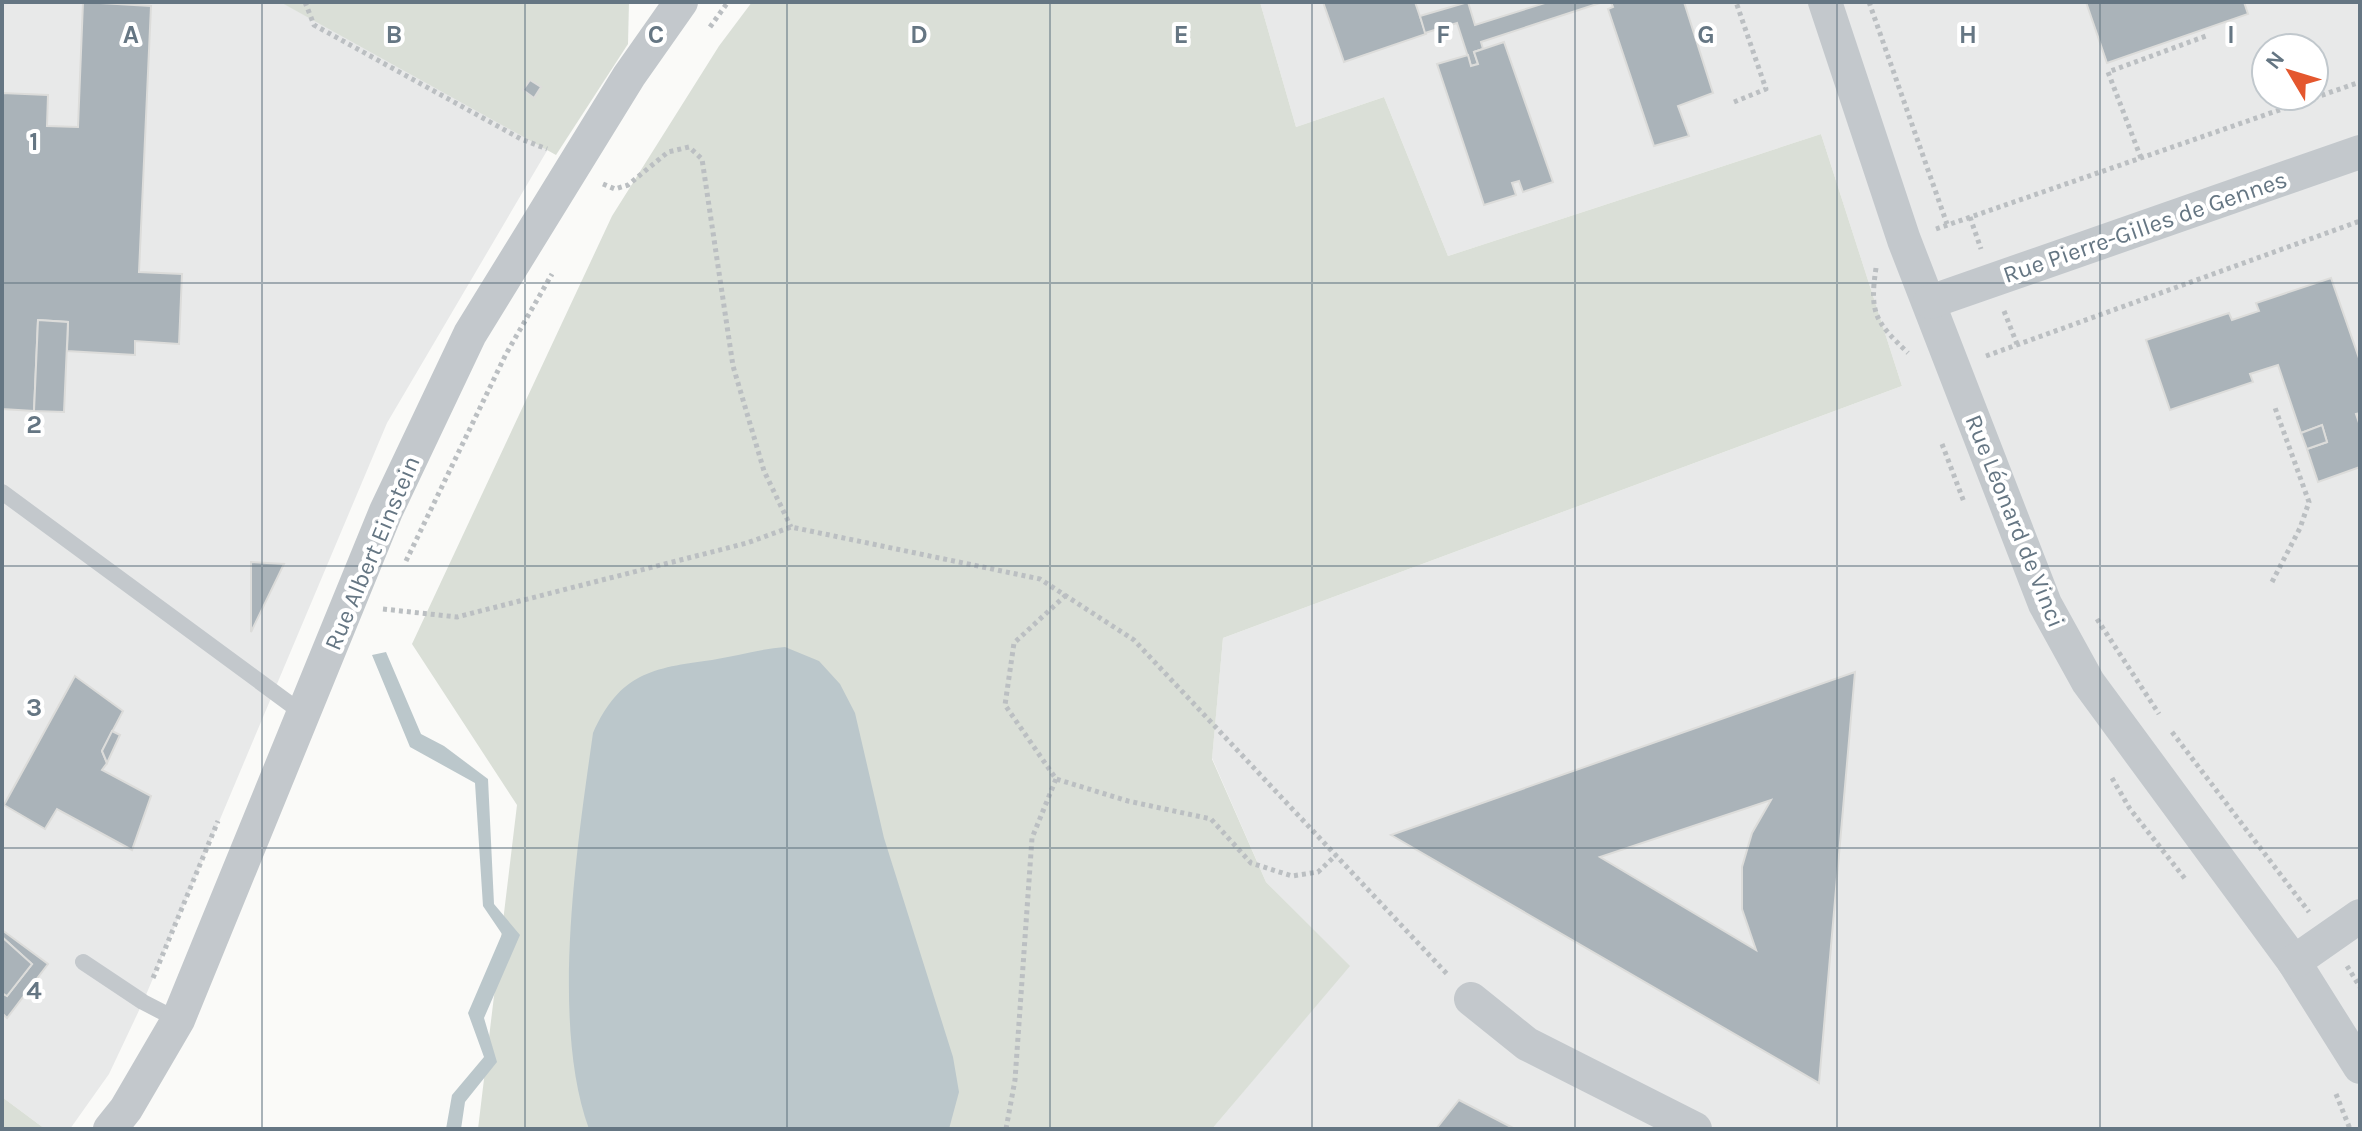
<svg xmlns="http://www.w3.org/2000/svg" width="2362" height="1131" font-family="Karla,sans-serif">
	<style>
		.built { fill: #e8e9e9; fill-rule: evenodd }
		.green { fill: #dadfd7 }
		.water { fill: #bbc7cb }
		.building { fill: #aab3b9; stroke: #dcdcda; stroke-width: 2; fill-rule: evenodd }
		.lines { fill: none; stroke-linecap: round; stroke-linejoin: round }
		.path { stroke: #bbbfc2; stroke-width: 5; stroke-dasharray: 4 4; stroke-linecap: butt }
		.service { stroke: #c3c8cc; stroke-width: 16 }
		.minor { stroke: #c3c8cc; stroke-width: 34 }
		.grid { fill: none; stroke: #657683; stroke-width: 2; stroke-opacity: 0.55 }
		.labels { text-anchor: middle; dominant-baseline: central; stroke-width: 8; stroke-linejoin: round; paint-order: stroke }
		.street-label { font-size: 24px; fill: #657683; stroke: #fff }
		.grid-label { font-size: 26px; text-anchor: middle; font-weight: bold; fill: #657683; stroke: #fff; stroke-width: 8; stroke-linejoin: round; paint-order: stroke }
	</style>
	<rect width="100%" height="100%" fill="#fafaf8"/>
	<g class="built">
		<path d="M2,2h279l267,147 -161,274 -244,579 -34,72 -39,55h-25l-43,-32z"/>
		<path d="M1260,2h1100v1127h-1148l137,-163 -83,-84 -54,-124 11,-120 679,-252 -81,-252 -373,122 -64,-159 -88,30zM2266,48h48v48h-48z"/>
	</g>
	<g class="green">
		<path d="M629,2l-1,42 -72,111 -274,-152z"/>
		<path d="M752,2h508l36,125 88,-30 64,159 373,-122 81,252 -679,252 -11,121 54,123 84,84 -138,163h-734l39,-324 -105,-161 200,-428 107,-170z"/>
		<path d="M2,1097l43,32h-43z"/>
	</g>
	<g class="water">
		<path d="M785,647l34,14 21,23 15,29 29,125 69,219 6,35 -10,37h-360c-39,-107 -12,-283 4,-396 27,-60 59,-65 119,-73 25,-4 48,-11 73,-13z"/>
		<path d="M386,652l35,82 23,12 44,33 6,125 26,31 -36,83 13,44 -32,40 -4,27h-15l6,-34 32,-38 -16,-44 34,-79 -19,-28 -8,-123 -65,-36 -38,-92z"/>
	</g>
	<g class="building">
		<path d="M83,2l68,4 -12,266 43,2 -3,70 -44,-3v14l-68,-4 1,-29 -30,-2 -4,91 -32,-2v-316l46,2 -1,31 31,1z"/>
		<path d="M1323,2h92l11,32 -82,28z"/>
		<path d="M1468,2l7,23 73,-23h55l-122,40 2,7 -9,3 4,12 -7,2 -14,-43 -32,10 -5,-17z"/>
		<path d="M1611,2h73l29,91 -35,13 11,30 -35,10 -46,-137 5,-2z"/>
		<path d="M2086,2h158l4,12 -141,49z"/>
		<path d="M1504,42l49,140 -30,10 -4,-11 -7,2 4,12 -32,10 -47,-141 31,-9 3,11 7,-2 -4,-12z"/>
		<path d="M530,80l11,7 -7,11 -11,-8z"/>
		<path d="M2331,278l29,83v52l-4,1 4,12v41l-42,15 -11,-33 20,-7 -5,-17 -21,8 -23,-68 -28,9 3,8 -83,28 -24,-70 83,-27 3,7 27,-9 -3,-8z"/>
		<path d="M38,320l30,2 -4,90 -30,-1z"/>
		<path d="M2322,425l5,17 -20,7 -6,-16z"/>
		<path d="M251,562l33,2 -33,68z"/>
		<path d="M1855,672l-36,411 -428,-248zM1771,800l-19,33 -10,34v42l14,41 -156,-93z"/>
		<path d="M75,676l48,35 -21,40 5,12 -5,7 49,26 -19,54 -75,-41 -12,20 -41,-24z"/>
		<path d="M112,731l8,4 -13,28 -5,-12z"/>
		<path d="M2,930l46,34 -41,54 -5,-5v-20l5,3 25,-32 -30,-27z"/>
		<path d="M2,937l30,27 -25,32 -5,-3z"/>
		<path d="M1459,1100l56,29h-79z"/>
	</g>
	<g class="lines">
		<g class="path">
			<path d="M305,2l9,23 207,114 26,10"/>
			<path d="M1869,2l78,222"/>
			<path d="M710,27l18,-25"/>
			<path d="M1734,102l32,-13 -30,-87"/>
			<path d="M2141,158l-33,-86 98,-36"/>
			<path d="M603,184l12,5 13,-4 40,-33 21,-5 13,12 31,207 31,105 27,56"/>
			<path d="M1970,217l11,32"/>
			<path d="M1936,229l424,-147"/>
			<path d="M1876,268c-7,46 0,54 32,85"/>
			<path d="M2004,311l13,33"/>
			<path d="M1986,356l374,-135"/>
			<path d="M1942,444l22,58"/>
			<path d="M406,561l100,-207 46,-80"/>
			<path d="M2272,582l28,-54 9,-26 -35,-97"/>
			<path d="M1066,595l-52,48 -9,62 51,74 72,22 83,18 40,44 41,13 26,-4 18,-17"/>
			<path d="M383,609l74,8 290,-74 44,-16 249,52 94,61 314,335"/>
			<path d="M2097,619l62,95"/>
			<path d="M2172,732l137,180"/>
			<path d="M2112,778l18,31 56,71"/>
			<path d="M2347,966l13,21"/>
			<path d="M153,978l65,-157"/>
			<path d="M2336,1094l14,35"/>
			<path d="M1006,1129l9,-49 17,-242 24,-59"/>
		</g>
		<g class="service">
			<path d="M2,492l303,223"/>
			<path d="M83,962l60,40 35,18"/>
		</g>
		<g class="minor">
			<path d="M1825,2l79,238 141,364 43,78 206,280 66,105"/>
			<path d="M1930,302l430,-150"/>
			<path d="M2294,962l66,-46"/>
			<path d="M1471,999l56,45 168,85"/>
			<path d="M110,1129l16,-20 52,-89 208,-509 84,-177 159,-258 52,-74"/>
		</g>
	</g>
	<path class="grid" d="M262,2v1127M525,2v1127M787,2v1127M1050,2v1127M1312,2v1127M1575,2v1127M1837,2v1127M2100,2v1127M2,283h2358M2,566h2358M2,848h2358"/>
	<g class="labels">
		<g class="street-label">
			<text transform="translate(2145 227) rotate(-19)">Rue Pierre-Gilles de Gennes</text>
			<text transform="translate(2015 521) rotate(68)">Rue Léonard de Vinci</text>
			<text transform="translate(372 553) rotate(-67)">Rue Albert Einstein</text>
		</g>
	</g>
	<g class="grid-label">
		<text x="131" y="43">A</text>
		<text x="394" y="43">B</text>
		<text x="656" y="43">C</text>
		<text x="919" y="43">D</text>
		<text x="1181" y="43">E</text>
		<text x="1443" y="43">F</text>
		<text x="1706" y="43">G</text>
		<text x="1968" y="43">H</text>
		<text x="2231" y="43">I</text>
		<text x="34" y="150">1</text>
		<text x="34" y="433">2</text>
		<text x="34" y="716">3</text>
		<text x="34" y="999">4</text>
	</g>
	<rect width="2362" height="1131" fill="none" stroke="#657683" stroke-width="8"/>
	<g transform="translate(2290 72) rotate(308)"><circle r="38" fill="#ffffff" stroke="#c1c8cd" stroke-width="2"/>
	<path d="M0-6L14 30L0 20L-14 30Z" fill="#e4572e"/>
	<text y="-12" font-size="22" font-weight="bold" text-anchor="middle" fill="#657683">N</text>
	</g>
</svg>
